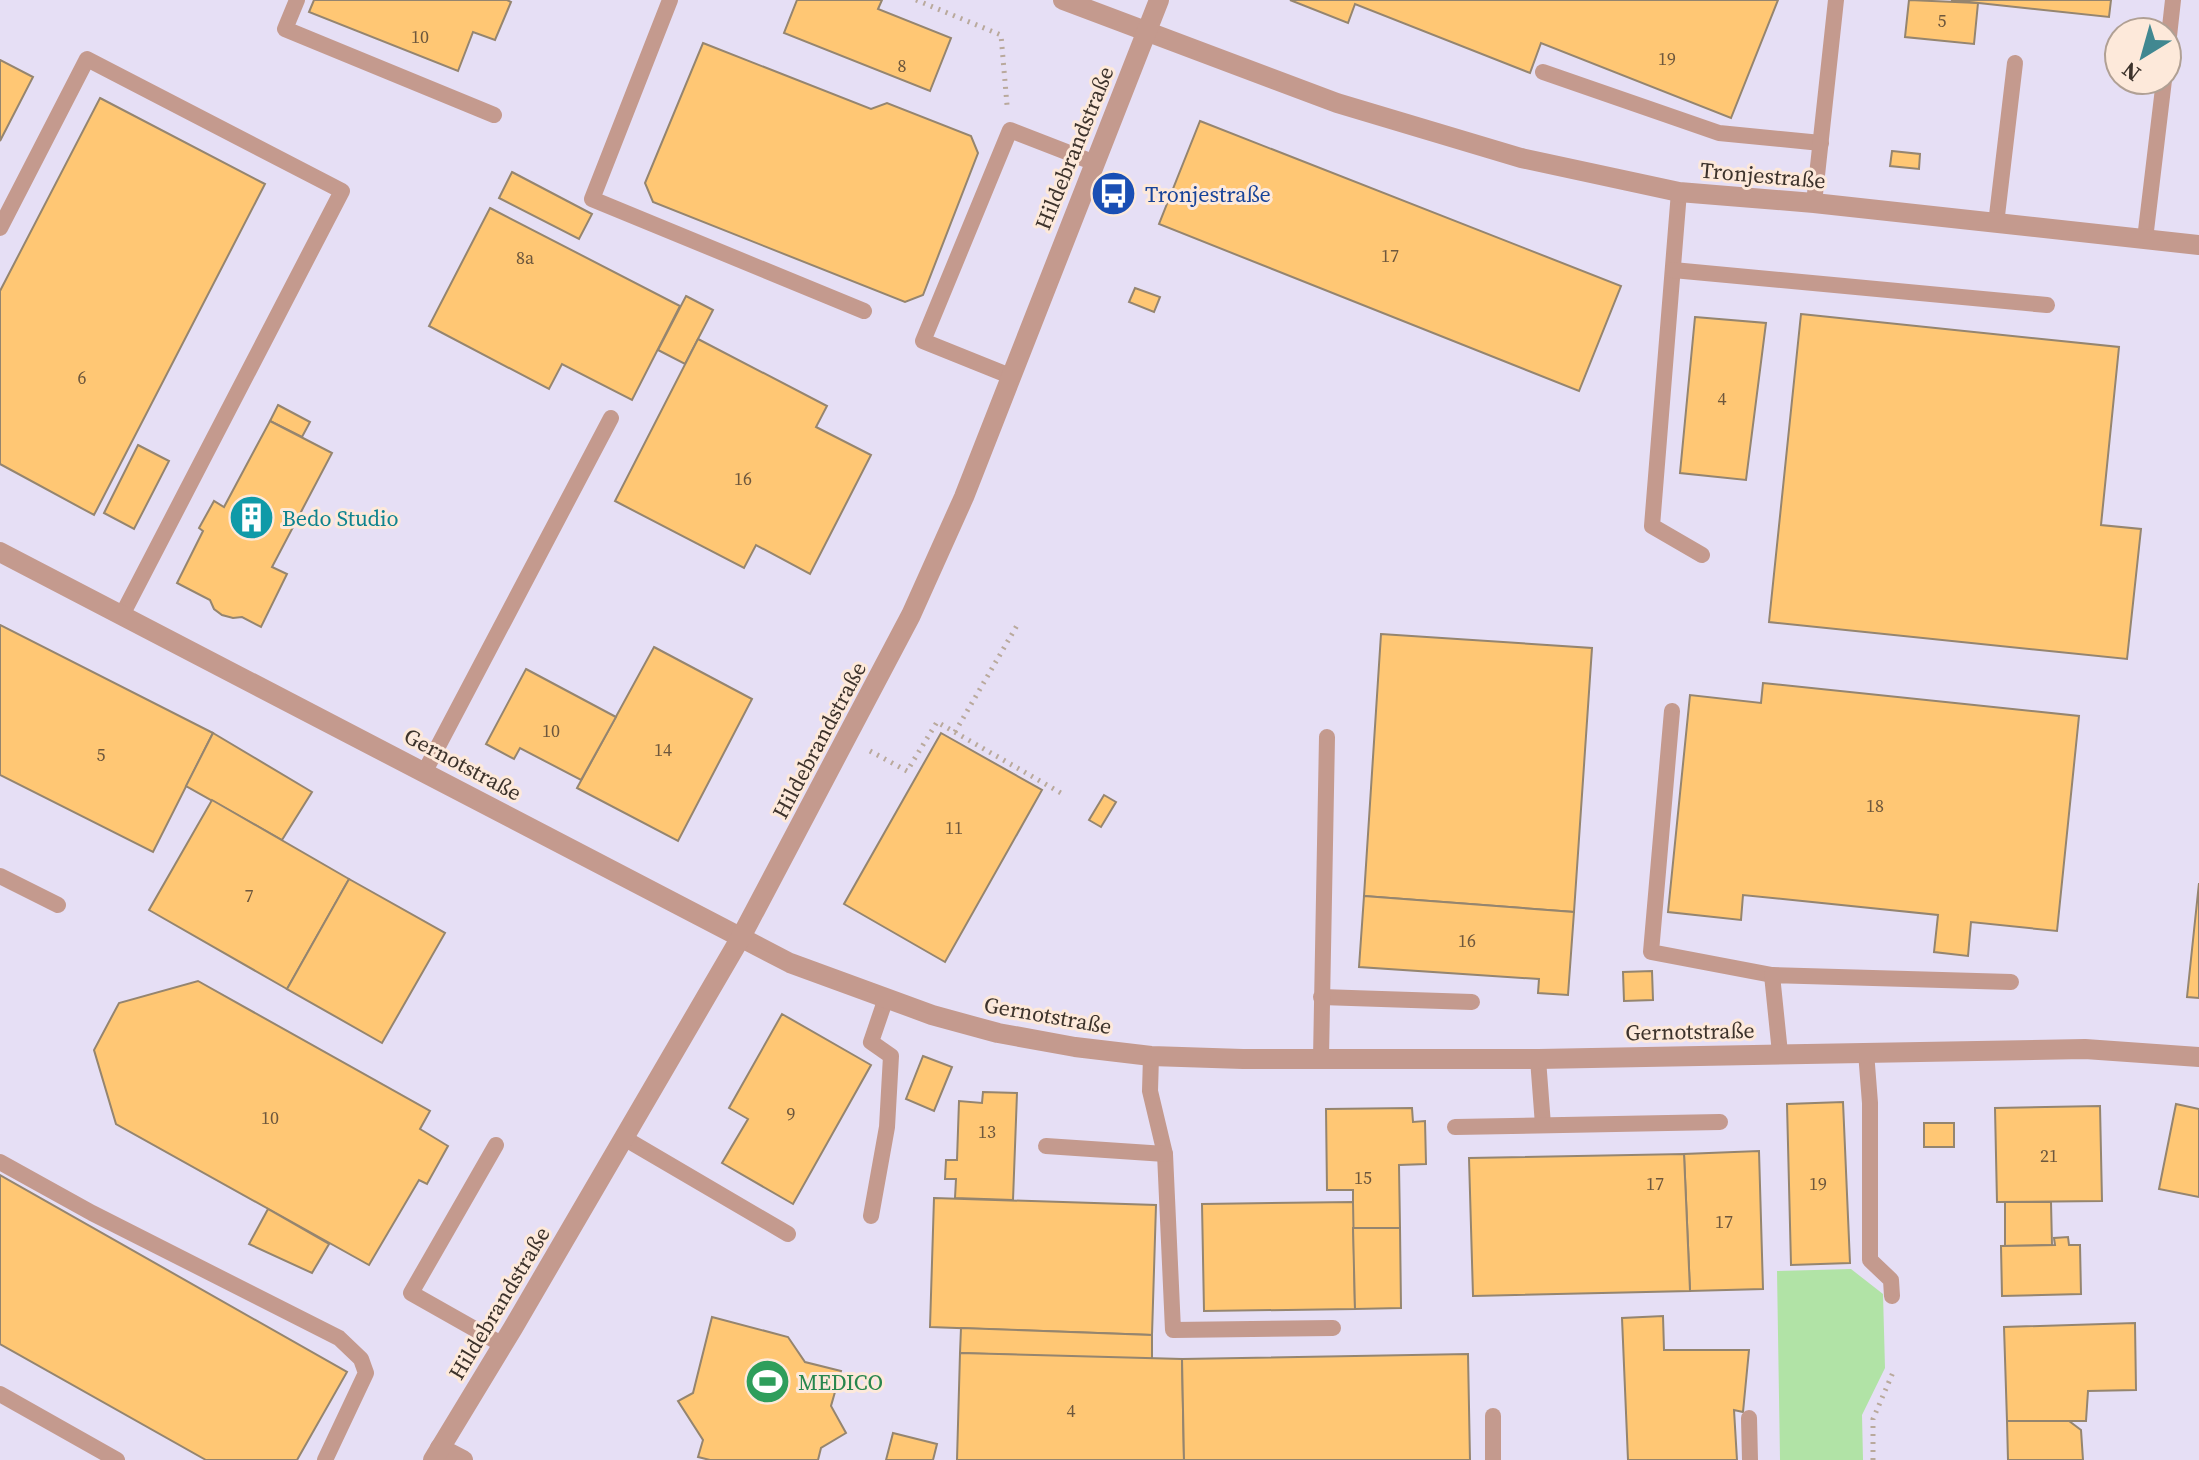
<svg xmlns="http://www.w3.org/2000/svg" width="2199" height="1460" font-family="'Source Serif 4',serif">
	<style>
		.industrial { fill: #e6dff5; fill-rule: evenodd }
		.green { fill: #b1e3a6 }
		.building { fill: #ffc774; stroke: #95856f; stroke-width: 2 }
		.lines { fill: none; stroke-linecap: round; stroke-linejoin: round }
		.path { stroke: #b9a99c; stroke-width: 5; stroke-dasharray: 2 6; stroke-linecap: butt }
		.service { stroke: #c49a8e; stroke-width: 16 }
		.minor { stroke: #c49a8e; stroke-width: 20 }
		.labels { text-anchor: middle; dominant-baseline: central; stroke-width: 6; stroke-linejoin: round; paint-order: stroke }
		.number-label { font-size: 18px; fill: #6d573d }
		.street-label { font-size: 22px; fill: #3c322b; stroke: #fde9da }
		.transit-label { font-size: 22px; fill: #164399; stroke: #fde9da; text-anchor: start }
		.culture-label { font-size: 22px; fill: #0d838f; stroke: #fde9da; text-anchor: start }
		.leisure-label { font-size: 22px; fill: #27864d; stroke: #fde9da; text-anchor: start }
	</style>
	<rect width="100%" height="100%" fill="#fde9da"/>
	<path class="industrial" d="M0,0h2199v1460h-2199zM2119,32h48v48h-48z"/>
	<path class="green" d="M1851,1269l32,25 2,74 -23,47 1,45h-83l-3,-189z"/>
	<g class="building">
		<path d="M314,0h193l4,2 -16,38 -22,-8 -15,39 -149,-59z"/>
		<path d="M797,0h85l-4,9 73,29 -21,53 -146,-58z"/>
		<path d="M1290,0h488l-47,118 -190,-75 -11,30 -175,-69 -7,19z"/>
		<path d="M1909,0l69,3 -4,41 -69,-7z"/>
		<path d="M1951,0h160l-2,17z"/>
		<path d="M703,43l168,66 16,-6 84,33 7,17 -55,142 -18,7 -252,-100 -8,-19z"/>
		<path d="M0,60l33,17 -33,64z"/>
		<path d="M100,98l165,86 -171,331 -94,-51v-173z"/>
		<path d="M1200,121l421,165 -42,105 -420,-167z"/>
		<path d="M1892,151l28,3 -1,15 -29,-3z"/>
		<path d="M512,172l80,42 -13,25 -80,-41z"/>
		<path d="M490,208l190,98 -48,94 -70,-36 -13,25 -120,-63z"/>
		<path d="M1135,288l25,9 -6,15 -25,-10z"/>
		<path d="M686,296l27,14 -28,54 -27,-14z"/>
		<path d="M1801,314l318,33 -18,178 40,4 -14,130 -358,-37z"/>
		<path d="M1695,317l71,6 -20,157 -66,-7z"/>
		<path d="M698,339l129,67 -11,21 55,28 -61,119 -54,-29 -12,23 -129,-67z"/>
		<path d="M278,405l32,17 -8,15 -32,-16z"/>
		<path d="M270,421l62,32 -60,114 15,7 -26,53 -19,-10 -9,1 -11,-3 -8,-6 -4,-9 -33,-17 26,-52 -4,-3 15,-27 10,6z"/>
		<path d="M138,445l31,16 -35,68 -30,-16z"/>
		<path d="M0,625l213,108 -60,119 -153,-77z"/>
		<path d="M1381,634l211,14 -18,264 -210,-16z"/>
		<path d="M654,647l98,52 -74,142 -101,-53z"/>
		<path d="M526,669l90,48 -35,63 -61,-32 -6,11 -28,-15z"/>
		<path d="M1763,683l316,33 -22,215 -86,-9 -3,34 -34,-4 4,-37 -195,-20 -2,25 -73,-8 22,-217 71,8z"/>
		<path d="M213,733l99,59 -30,48 -96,-54z"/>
		<path d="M941,733l101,57 -97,172 -101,-58z"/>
		<path d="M1104,795l12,7 -15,25 -12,-7z"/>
		<path d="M212,800l137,79 -62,110 -138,-79z"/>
		<path d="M349,879l96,54 -63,110 -95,-54z"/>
		<path d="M2199,883v115l-12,-1z"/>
		<path d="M1364,896l210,16 -6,83 -30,-2 1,-14 -180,-12z"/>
		<path d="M1652,971l1,29 -29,1 -1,-29z"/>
		<path d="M198,981l232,130 -10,18 28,17 -21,38 -8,-4 -50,85 -253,-141 -22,-74 25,-47z"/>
		<path d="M782,1014l89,51 -78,139 -71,-41 26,-44 -19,-11z"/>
		<path d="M923,1056l29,11 -18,44 -28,-12z"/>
		<path d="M983,1092l34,1 -4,107 -58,-2 1,-19h-11l1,-19h11l2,-59 23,2z"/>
		<path d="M1843,1102l7,161 -59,2 -4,-161z"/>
		<path d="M2176,1104l23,5v88l-40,-8z"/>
		<path d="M2100,1106l2,95 -105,1 -2,-94z"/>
		<path d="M1412,1108l1,14 12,-1 1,43 -27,1 1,63h-47v-38h-26l-1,-81z"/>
		<rect x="1924" y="1123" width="30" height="24"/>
		<path d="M1759,1151l4,138 -73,2 -6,-137z"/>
		<path d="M1684,1154l6,137 -217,5 -4,-138z"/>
		<path d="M0,1175l347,197 -50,88h-91l-206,-116z"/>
		<path d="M934,1198l222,7 -4,130 -222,-8z"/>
		<path d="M1353,1202l2,107 -151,2 -2,-107z"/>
		<path d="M2005,1202h46l1,43 -47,1z"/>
		<path d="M268,1209l61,35 -17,29 -63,-29z"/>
		<path d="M1353,1228h47l1,80 -46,1z"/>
		<path d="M2068,1237l1,8h11l1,49 -79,2 -1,-50 54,-1 -1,-7z"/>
		<path d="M1663,1316l1,34h85l-6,62 -9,-2 3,50h-109l-6,-142z"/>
		<path d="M712,1317l76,20 17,25 36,9 -10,35 15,27 -25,15 -3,12h-108l-12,-3 5,-17 -25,-39 15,-8z"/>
		<path d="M2135,1323l1,67 -48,1 -2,30h-79l-3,-94z"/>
		<path d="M961,1328l191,7v25l-192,-7z"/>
		<path d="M960,1353l222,6 2,101h-227z"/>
		<path d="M1468,1354l2,106h-286l-2,-101z"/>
		<path d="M2007,1421h62l12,9 2,30h-75z"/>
		<path d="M893,1433l44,11 -4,16h-47z"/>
	</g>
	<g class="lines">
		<g class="path">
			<path d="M916,0l85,35 6,70"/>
			<path d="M955,732l64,-110"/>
			<path d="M870,751l37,20 30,-49 124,71"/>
			<path d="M1873,1460v-41l21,-49"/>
		</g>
		<g class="service">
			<path d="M297,0l-12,29 209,86"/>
			<path d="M670,0l-78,199 272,112"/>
			<path d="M2167,54l6,-54"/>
			<path d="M1543,72l176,61 102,10"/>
			<path d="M1679,192l-27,334 50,29"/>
			<path d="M1814,203l22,-203"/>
			<path d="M1996,224l19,-161"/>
			<path d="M0,228l87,-169 255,132 -220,424"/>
			<path d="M2145,239l19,-159"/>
			<path d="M1673,270l374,35"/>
			<path d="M1010,376l-87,-35 87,-211 85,33"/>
			<path d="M1672,711l-21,241 121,23"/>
			<path d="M425,771l186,-353"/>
			<path d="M0,876l58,29"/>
			<path d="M1321,997l151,5"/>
			<path d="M1866,1052l4,51v157l21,20 1,16"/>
			<path d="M1780,1053l-8,-78 239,7"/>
			<path d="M1151,1056l-1,35 15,63 8,176 160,-2"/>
			<path d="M1321,1058l6,-321"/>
			<path d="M1538,1059l5,66"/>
			<path d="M1455,1127l265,-5"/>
			<path d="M624,1138l164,96"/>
			<path d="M496,1145l-85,148 92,52"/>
			<path d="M1046,1146l119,8"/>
			<path d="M0,1162l92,51 247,125 22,21 5,14 -41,87"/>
			<path d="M871,1216l16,-89 4,-71 -20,-14 15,-44"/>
			<path d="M0,1394l117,66"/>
			<path d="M1493,1416v44"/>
			<path d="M1749,1418l1,42"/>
		</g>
		<g class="minor">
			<path d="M1063,0l274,103 184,55 158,34 135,11 385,42"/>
			<path d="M0,552l790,411 142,52 66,18 77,14 76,9 92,3h295l547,-10 114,8"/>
			<path d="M440,1448l23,12"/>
			<path d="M433,1460l80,-132 228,-391 170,-322 53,-118 195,-497"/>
		</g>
	</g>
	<defs>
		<symbol id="bus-disc" viewBox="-11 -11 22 22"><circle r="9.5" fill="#1a4fb4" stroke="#fde9da"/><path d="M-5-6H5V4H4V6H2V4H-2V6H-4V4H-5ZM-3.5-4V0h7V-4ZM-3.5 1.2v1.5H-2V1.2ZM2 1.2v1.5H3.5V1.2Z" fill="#fff"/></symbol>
		<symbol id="building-disc" viewBox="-11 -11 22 22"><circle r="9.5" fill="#0f9aa8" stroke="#fde9da"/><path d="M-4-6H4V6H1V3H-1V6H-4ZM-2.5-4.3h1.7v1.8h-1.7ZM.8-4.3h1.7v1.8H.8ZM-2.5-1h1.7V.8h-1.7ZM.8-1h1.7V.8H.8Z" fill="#fff"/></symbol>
		<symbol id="stadium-disc" viewBox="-11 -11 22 22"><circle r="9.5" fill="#2e9e5b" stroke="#fde9da"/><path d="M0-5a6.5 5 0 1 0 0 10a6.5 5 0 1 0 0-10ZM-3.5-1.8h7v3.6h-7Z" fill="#fff"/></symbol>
	</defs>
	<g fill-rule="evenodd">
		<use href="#bus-disc" x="1088" y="168" width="51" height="51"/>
		<use href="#building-disc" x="226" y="492" width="51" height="51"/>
		<use href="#stadium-disc" x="742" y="1356" width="51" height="51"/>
	</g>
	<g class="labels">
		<g class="number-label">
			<text x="1942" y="20">5</text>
			<text x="420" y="36">10</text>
			<text x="1667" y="58">19</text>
			<text x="902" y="65">8</text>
			<text x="1390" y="255">17</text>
			<text x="525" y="257">8a</text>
			<text x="82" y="377">6</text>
			<text x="1722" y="398">4</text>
			<text x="743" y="478">16</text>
			<text x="551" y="730">10</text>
			<text x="663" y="749">14</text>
			<text x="101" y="754">5</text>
			<text x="1875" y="805">18</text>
			<text x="954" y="827">11</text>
			<text x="249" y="895">7</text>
			<text x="1467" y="940">16</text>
			<text x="791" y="1113">9</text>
			<text x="270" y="1117">10</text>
			<text x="987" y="1131">13</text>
			<text x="2049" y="1155">21</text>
			<text x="1363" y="1177">15</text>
			<text x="1655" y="1183">17</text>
			<text x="1818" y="1183">19</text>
			<text x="1724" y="1221">17</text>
			<text x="1071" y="1410">4</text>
		</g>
		<g class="street-label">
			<text transform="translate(1074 148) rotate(-68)">Hildebrandstraße</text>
			<text transform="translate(1763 175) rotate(5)">Tronjestraße</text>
			<text transform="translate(819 740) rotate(-62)">Hildebrandstraße</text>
			<text transform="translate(463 764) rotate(28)">Gernotstraße</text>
			<text transform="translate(1048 1015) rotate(10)">Gernotstraße</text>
			<text transform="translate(1690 1031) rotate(-1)">Gernotstraße</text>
			<text transform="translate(499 1303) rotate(-59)">Hildebrandstraße</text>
		</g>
		<g class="transit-label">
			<text x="1145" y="194">Tronjestraße</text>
		</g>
		<g class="culture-label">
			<text x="282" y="518">Bedo Studio</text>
		</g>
		<g class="leisure-label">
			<text x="798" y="1382">MEDICO</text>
		</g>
	</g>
	<g transform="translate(2143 56) rotate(217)"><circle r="38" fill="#fde9da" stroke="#b0a094" stroke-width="2"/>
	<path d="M0-6L14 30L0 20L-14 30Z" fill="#418891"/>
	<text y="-12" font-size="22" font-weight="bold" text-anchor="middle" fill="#3c322b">N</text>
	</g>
</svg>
